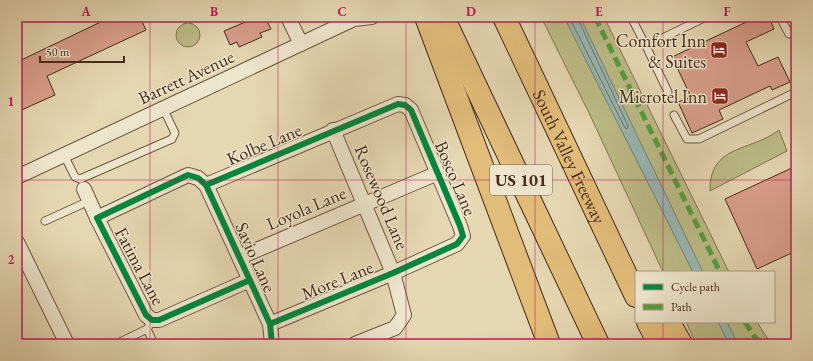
<svg xmlns="http://www.w3.org/2000/svg" width="813" height="361" font-family="'EB Garamond',serif">
	<style>
		.green { fill: #bcbc87; stroke: #817450 }
		.water { fill: #98b8b4; stroke: #778076 }
		.lines { fill: none; stroke-linecap: round; stroke-linejoin: round }
		.shore { stroke: #6f7266; stroke-width: 1 }
		.building { fill: #d99e8c; stroke: #462b19 }
		.lane-casing { stroke: #6e563f; stroke-width: 9 }
		.street-casing { stroke: #6e563f; stroke-width: 16 }
		.highway-casing { stroke: #462b19; stroke-width: 24 }
		.lane { stroke: #eee5cd; stroke-width: 7 }
		.street { stroke: #eee5cd; stroke-width: 14 }
		.highway { stroke: #e2bc79; stroke-width: 22 }
		.quiet { stroke: #549d3e; stroke-width: 5; stroke-dasharray: 10 5; stroke-linecap: butt }
		.cycleway-casing { stroke: #eee5cd; stroke-width: 8 }
		.cycleway { stroke: #00873e; stroke-width: 6 }
		.grid { fill: none; stroke: #c2185b; stroke-width: 1; stroke-opacity: 0.55 }
		.labels { text-anchor: middle; dominant-baseline: central; stroke-width: 3; stroke-linejoin: round; paint-order: stroke }
		.shield { fill: #eee5cd; stroke: #78634f; stroke-width: 1 }
		.shield-label { font-size: 17px; font-weight: bold; fill: #462b19 }
		.poi-label { font-size: 18px; fill: #462b19; stroke: #eee5cd; text-anchor: end }
		.street-label { font-size: 18px; fill: #462b19; stroke: #eee5cd }
		.neatline { fill: none; stroke: #c2185b; stroke-width: 1.5 }
		.grid-label { font-size: 13px; text-anchor: middle; font-weight: bold; fill: #c2185b }
	</style>
	<rect width="100%" height="100%" fill="#e5d7b2"/>
	<filter id="stains"><feTurbulence type="fractalNoise" baseFrequency=".005" numOctaves="4"/><feColorMatrix values="0 0 0 0 .2 0 0 0 0 .09 0 0 0 0 .02 0 0 0 .5 -.17"/></filter>
	<radialGradient id="worn" r=".72"><stop offset=".6" stop-color="#630" stop-opacity="0"/><stop offset="1" stop-color="#630" stop-opacity=".3"/></radialGradient>
	<g class="green">
		<path d="M541,17h63l125,255h-66l-73,-157z"/>
		<circle cx="188" cy="35" r="12"/>
		<path d="M779,130l8,21 -77,40c-1,-47 41,-39 69,-61z"/>
		<path d="M686,322h71l14,22h-75z"/>
	</g>
	<g class="water">
		<path d="M564,17h16l123,255h-10z"/>
		<path d="M718,322h9l11,22h-9z"/>
	</g>
	<g class="lines">
		<path class="shore" d="M569,17l56,111 2,1 1,-3 -51,-109"/>
	</g>
	<g class="building">
		<path d="M111,17h29l6,13 -99,46 8,19 -38,17v-50z"/>
		<path d="M257,17h8l6,12 -11,4 2,4 -23,10 -2,-5 -7,3 -6,-14z"/>
		<path d="M757,17h12l5,12 -28,13 12,24 20,-9 12,25 -18,8 -2,-4 -51,24 4,9 -31,14 -14,-31 13,-5 -19,-40z"/>
		<path d="M796,166v85l-39,18 -32,-70z"/>
	</g>
	<g class="lines">
		<defs>
			<g id="lane">
				<path d="M631,17l15,29"/>
				<path d="M780,17l9,17 7,-2"/>
				<path d="M668,92l-22,-46 60,-29"/>
				<path d="M674,115l13,24h12l97,-47"/>
				<path d="M64,155l11,22 5,2 92,-40 3,-6 -12,-25"/>
				<path d="M45,221l44,-20"/>
				<path d="M149,326l-2,3 7,15"/>
				<path d="M116,344l31,-15"/>
			</g>
			<g id="street">
				<path d="M288,17l13,27"/>
				<path d="M333,130l60,143 11,42 -9,13 -40,16"/>
				<path d="M17,177l337,-158 18,-2"/>
				<path d="M206,185l192,-81 7,1 6,5 49,116 3,10 -6,8 -64,29 -123,51"/>
				<path d="M84,189l13,29"/>
				<path d="M17,242l50,102"/>
				<path d="M240,257l198,-84"/>
				<path d="M250,280l-91,40h-7l-6,-5 -49,-97 91,-43 10,3 8,7 64,139 2,20"/>
			</g>
			<g id="highway">
				<path d="M426,17l123,327"/>
				<path d="M443,17l155,327"/>
				<path id="s1" d="M504,17l132,279"/>
				<path d="M648,322l11,22"/>
				<path d="M669,322l12,22"/>
			</g>
		</defs>
		<use href="#lane" class="lane-casing"/>
		<use href="#street" class="street-casing"/>
		<use href="#highway" class="highway-casing"/>
		<use href="#lane" class="lane"/>
		<use href="#street" class="street"/>
		<use href="#highway" class="highway"/>
		<g class="quiet">
			<path d="M595,17l125,255"/>
			<path d="M745,322l9,14 7,8"/>
		</g>
		<defs>
			<g id="cycleway">
				<path d="M206,185l192,-81 7,1 6,5 49,116 3,10 -6,8 -64,29 -123,51"/>
				<path d="M250,280l-91,40h-7l-6,-5 -49,-97 91,-43 10,3 8,7 64,139 2,20"/>
			</g>
		</defs>
		<use href="#cycleway" class="cycleway-casing"/>
		<use href="#cycleway" class="cycleway"/>
	</g>
	<path class="grid" d="M150,17v327M278,17v327M406,17v327M535,17v327M663,17v255M17,180h779M663,322v22"/>
	<defs>
		<symbol id="hotel-square" viewBox="-11 -11 22 22"><rect x="-9" y="-9" width="18" height="18" rx="4" fill="#8f2418" stroke="#eee5cd"/><path d="M-6-4.5h1.5V1H6V5H4.5V3h-9V5H-6ZM-4 0a1.8 1.8 0 1 1 3.6 0ZM.5 0V-2.5h3Q6-2.5 6 0Z" fill="#fff"/></symbol>
	</defs>
	<g fill-rule="evenodd">
		<use href="#hotel-square" x="709" y="40" width="20" height="20"/>
		<use href="#hotel-square" x="710" y="86" width="20" height="20"/>
	</g>
	<g class="labels">
		<rect class="shield" x="490" y="165" width="62" height="30" rx="3"/>
		<g class="shield-label">
			<text x="521" y="180">US 101</text>
		</g>
		<g class="poi-label">
			<text x="706" y="40">Comfort Inn<tspan x="706" dy="21">&amp; Suites</tspan></text>
			<text x="707" y="96">Microtel Inn</text>
		</g>
		<g class="street-label">
			<text transform="translate(186 77) rotate(-25)">Barrett Avenue</text>
			<text transform="translate(264 144) rotate(-23)">Kolbe Lane</text>
			<text stroke="none"><textPath href="#s1" startOffset="154">South Valley Freeway</textPath></text>
			<text transform="translate(456 178) rotate(67)">Bosco Lane</text>
			<text transform="translate(382 197) rotate(67)">Rosewood Lane</text>
			<text transform="translate(306 208) rotate(-23)">Loyola Lane</text>
			<text transform="translate(256 257) rotate(66)">Savio Lane</text>
			<text transform="translate(140 266) rotate(62)">Fatima Lane</text>
			<text transform="translate(337 280) rotate(-22)">More Lane</text>
		</g>
	</g>
	<rect width="813" height="361" fill="none" stroke="#e5d7b2" stroke-width="44"/>
	<rect x="635" y="271" width="140" height="52" fill="#eee5cd" stroke="#ab9b85"/>
	<rect x="643" y="284" width="20" height="6" fill="#00873e" stroke="#ab9b85"/>
	<text x="671" y="291" font-size="12" fill="#462b19">Cycle path</text>
	<rect x="643" y="304" width="20" height="6" fill="#549d3e" stroke="#ab9b85"/>
	<text x="671" y="311" font-size="12" fill="#462b19">Path</text>
	<path d="M40 56v6h84v-6" fill="none" stroke="#462b19" stroke-width="2"/>
	<text x="46" y="56" font-size="12" fill="#462b19" stroke="#eee5cd" stroke-width="3" paint-order="stroke">50 m</text>
	<rect x="22" y="22" width="769" height="317" class="neatline"/>
	<g class="grid-label">
		<text x="86" y="16">A</text>
		<text x="214" y="16">B</text>
		<text x="342" y="16">C</text>
		<text x="471" y="16">D</text>
		<text x="599" y="16">E</text>
		<text x="727" y="16">F</text>
		<text x="11" y="106">1</text>
		<text x="11" y="264">2</text>
	</g>
	<rect width="100%" height="100%" filter="url(#stains)"/>
	<rect width="100%" height="100%" fill="url(#worn)"/>
</svg>
